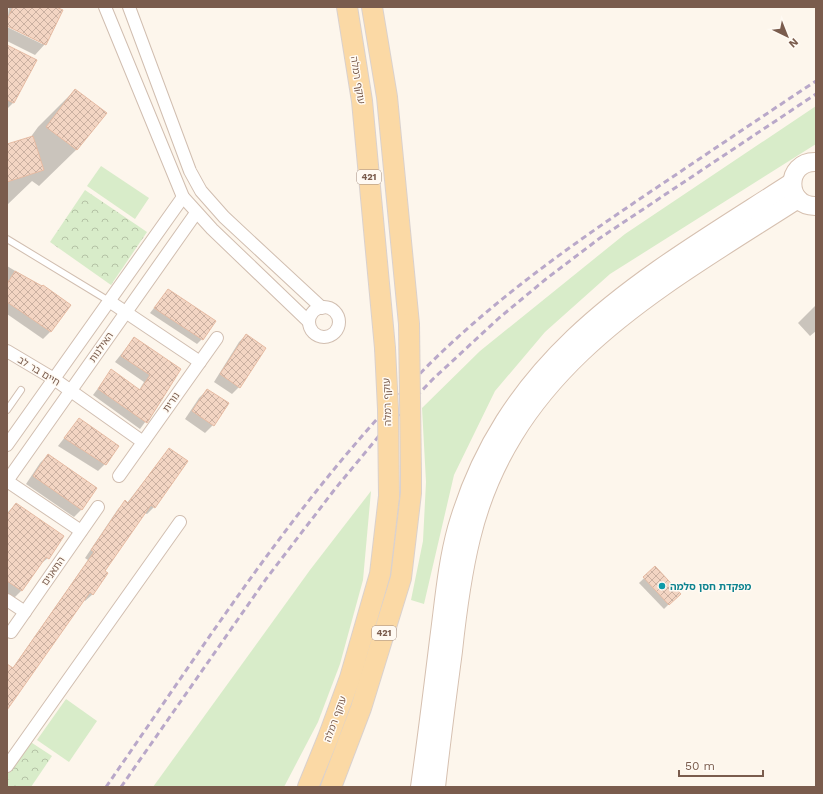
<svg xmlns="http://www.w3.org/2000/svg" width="823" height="794" font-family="'Work Sans','Noto Sans Hebrew',sans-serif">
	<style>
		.grass { fill: #d8ecc9 }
		.park { fill: url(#park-crowns) }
		.shadow { fill: #0003 }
		.building { fill: url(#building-cross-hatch); stroke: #e6bba3 }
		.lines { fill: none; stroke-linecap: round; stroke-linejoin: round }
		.lane-casing { stroke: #d1beb0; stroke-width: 8 }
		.street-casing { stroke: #d1beb0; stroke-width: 14 }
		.secondary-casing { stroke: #d6c0b0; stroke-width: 20 }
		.primary-casing { stroke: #dad1cd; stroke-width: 22 }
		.lane { stroke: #fff; stroke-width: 6 }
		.street { stroke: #fff; stroke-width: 12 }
		.secondary { stroke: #fff; stroke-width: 18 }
		.primary { stroke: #fbd9a5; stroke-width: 20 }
		.rail { stroke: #b9a8c9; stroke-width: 3; stroke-dasharray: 6 4; stroke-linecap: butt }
		.primary-bridge-casing { stroke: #dad1cd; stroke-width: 22; stroke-linecap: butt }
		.primary-bridge { stroke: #fbd9a5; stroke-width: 20 }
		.culture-dot { fill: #0f9aa8; stroke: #fffaf3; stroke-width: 1.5 }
		.labels { text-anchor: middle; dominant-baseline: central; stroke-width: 3; stroke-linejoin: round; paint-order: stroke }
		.shield { fill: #fffaf3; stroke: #a28b7f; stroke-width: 1 }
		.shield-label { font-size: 9px; font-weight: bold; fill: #7a5c4d }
		.street-label { font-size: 10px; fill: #7a5c4d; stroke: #fffaf3 }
		.culture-label { font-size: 10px; font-weight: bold; fill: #0d838f; stroke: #fffaf3; text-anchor: start }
	</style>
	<defs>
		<pattern id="park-crowns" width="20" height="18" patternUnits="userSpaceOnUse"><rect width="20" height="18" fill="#d8ecc9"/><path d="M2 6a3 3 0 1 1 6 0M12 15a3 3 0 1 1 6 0" fill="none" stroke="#b4c2a5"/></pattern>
		<pattern id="building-cross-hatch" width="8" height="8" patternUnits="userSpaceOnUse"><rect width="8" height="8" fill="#f3d5c3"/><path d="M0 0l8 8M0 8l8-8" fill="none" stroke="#cab0a1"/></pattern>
	</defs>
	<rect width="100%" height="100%" fill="#fdf6ec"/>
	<g class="grass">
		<path d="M816,106v38l-206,130 -65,58 -50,59 -41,84 -30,129 -13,-4 12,-59 3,-59 -4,-74 58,-57 145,-117z"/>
		<path d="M101,166l48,32 -14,21 -48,-33z"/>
		<path d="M371,491l-8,89 -23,84 -22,58 -34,65h-131l157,-217z"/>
		<path d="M66,699l31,22 -28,41 -32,-22z"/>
	</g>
	<g class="park">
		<path d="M85,190l62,42 -36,53 -61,-43z"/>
		<path d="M26,739l26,17 -21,31h-24v-21z"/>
	</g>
	<g class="shadow">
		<path d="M9,7h45l-9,37 -10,11 -28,-14v-14l35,17v-2l-35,-17z"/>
		<path d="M7,46l29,14 -23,43 -6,6z"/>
		<path d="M75,90l30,24 -29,36 -37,36 -7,-5 -25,24v-60l23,-7 8,-11z"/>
		<path d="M7,266l35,21 8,45 -7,7 -36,-25z"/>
		<path d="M168,290l34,49 -5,5 -47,-31z"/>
		<path d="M816,305v26l-6,5 -12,-13z"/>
		<path d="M246,335l-7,52 -7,7 -18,-12 25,-40z"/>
		<path d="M134,338l46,31 -22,32 2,1 -20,27 -47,-34 18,-24 28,19 5,-8 -29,-20z"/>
		<path d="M207,390l6,35 -8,8 -20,-14 14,-21z"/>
		<path d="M79,419l26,45 -7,7 -40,-25z"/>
		<path d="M169,449l-15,58 -7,7 -3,-1 -40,59 -11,22 -8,7 -1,-1 -77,108v-39h5l76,-109 -3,-2 33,-49 7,-7 2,1z"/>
		<path d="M48,455l34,54 -8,8 -48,-33 14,-21z"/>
		<path d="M16,504l32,54 -9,7 -18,26 -8,8 -6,-5v-81z"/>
		<path d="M655,568l19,31 -10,10 -25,-26z"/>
	</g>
	<g class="building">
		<path d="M13,7h43l7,3 -17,35 -39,-19v-6z"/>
		<path d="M7,45l30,15 -23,43 -7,-3z"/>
		<path d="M75,89l32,24 -30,37 -31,-23z"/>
		<path d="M33,136l11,34 -37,12v-38z"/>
		<path d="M15,271l27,15 1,-1 28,20 -20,27 -44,-30v-18z"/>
		<path d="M168,289l48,32 -13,19 -49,-32z"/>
		<path d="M246,334l20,14 -26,40 -20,-14z"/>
		<path d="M134,337l47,32 -34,54 -49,-34 13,-20 29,21 10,-15 -29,-19z"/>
		<path d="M207,389l22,14 -15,23 -22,-15z"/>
		<path d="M79,418l40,28 -13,19 -42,-27z"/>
		<path d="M169,448l19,13 -33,47 -4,-3 -46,66 3,2 -15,22 -3,-3 -83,118v-46l6,4 81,-116 -3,-2 34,-50 3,3z"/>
		<path d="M48,454l49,34 -15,22 -49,-34z"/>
		<path d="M16,503l48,33 -15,23 -3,-2 -24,34 -15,-10v-66z"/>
		<path d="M655,566l26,28 -12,11 -26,-28z"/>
	</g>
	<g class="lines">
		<defs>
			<g id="lane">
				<path d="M7,239l102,62"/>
				<path d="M7,410l14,-20"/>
			</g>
			<g id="street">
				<path d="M105,7l78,190 29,32 97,93"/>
				<path d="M129,7l61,164 11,20 23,26 98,91"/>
				<path d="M109,301l91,61"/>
				<circle cx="324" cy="322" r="15"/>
				<path d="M7,351l47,28 89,63"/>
				<path d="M7,445l176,-248"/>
				<path d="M119,476l98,-138"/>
				<path d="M7,481l189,-268"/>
				<path d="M7,481l74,50"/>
				<path d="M7,600l18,12"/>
				<path d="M11,632l87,-125"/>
				<path d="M7,766l173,-244"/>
			</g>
			<g id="secondary">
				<path d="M816,162c-32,-1 -31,45 0,44"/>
				<path d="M420,787c7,-49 13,-98 19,-147 5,-37 8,-76 18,-112 51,-178 190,-252 334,-345"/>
				<path d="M436,787c5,-45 11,-91 17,-136 4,-38 9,-76 18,-113 42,-173 189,-250 327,-339"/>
			</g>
			<g id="primary">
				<path d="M347,7l15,94 23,247"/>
				<path d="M372,7l15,90 22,227"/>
				<path d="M308,787l20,-49 22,-60 30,-104 9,-78"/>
				<path d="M331,787l30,-79 40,-130 10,-85v-19"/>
			</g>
		</defs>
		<use href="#lane" class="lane-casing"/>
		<use href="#street" class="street-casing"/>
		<use href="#secondary" class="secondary-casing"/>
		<use href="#primary" class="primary-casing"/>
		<use href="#lane" class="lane"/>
		<use href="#street" class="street"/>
		<use href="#secondary" class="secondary"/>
		<use href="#primary" class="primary"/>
		<g class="rail">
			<path d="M106,787c105,-151 205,-311 339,-438 68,-64 145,-117 223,-169 49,-33 98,-66 148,-99"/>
			<path d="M121,787l145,-208 69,-90 48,-58 50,-52 66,-61 47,-39 54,-41 216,-144"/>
		</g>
		<defs>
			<g id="primary-bridge">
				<path d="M409,324l2,150"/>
				<path d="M385,348l3,61 1,87"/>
			</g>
		</defs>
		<use href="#primary-bridge" class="primary-bridge-casing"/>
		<use href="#primary-bridge" class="primary-bridge"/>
	</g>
	<circle class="culture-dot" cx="662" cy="586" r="4"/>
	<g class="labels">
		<g class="shield">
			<rect x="357" y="170" width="24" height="14" rx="3"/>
			<rect x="372" y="626" width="24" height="14" rx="3"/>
		</g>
		<g class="shield-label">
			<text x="369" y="177">421</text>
			<text x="384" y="633">421</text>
		</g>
		<g class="street-label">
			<text transform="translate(358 80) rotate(81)">עוקף רמלה</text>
			<text transform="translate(101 347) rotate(-55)">האילנות</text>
			<text transform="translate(39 371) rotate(31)">חיים בר לב</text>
			<text transform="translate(171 402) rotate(-55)">נורית</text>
			<text transform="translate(387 402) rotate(-92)">עוקף רמלה</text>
			<text transform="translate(53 571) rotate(-55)">התאנים</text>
			<text transform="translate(335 719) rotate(-70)">עוקף רמלה</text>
		</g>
		<g class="culture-label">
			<text x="670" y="586">מפקדת חסן סלמה</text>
		</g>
	</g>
	<rect width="823" height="794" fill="none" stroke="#7a5c4d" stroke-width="16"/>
	<g transform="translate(787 36) rotate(137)" stroke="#fffaf3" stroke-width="3" paint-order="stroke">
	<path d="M0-3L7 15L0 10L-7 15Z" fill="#7a5c4d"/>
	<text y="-6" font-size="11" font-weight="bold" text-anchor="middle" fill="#7a5c4d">N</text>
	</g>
	<path d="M679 770v6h84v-6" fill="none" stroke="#7a5c4d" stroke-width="2"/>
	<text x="685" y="770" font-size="12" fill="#7a5c4d" stroke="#fffaf3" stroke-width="3" paint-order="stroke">50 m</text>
</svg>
